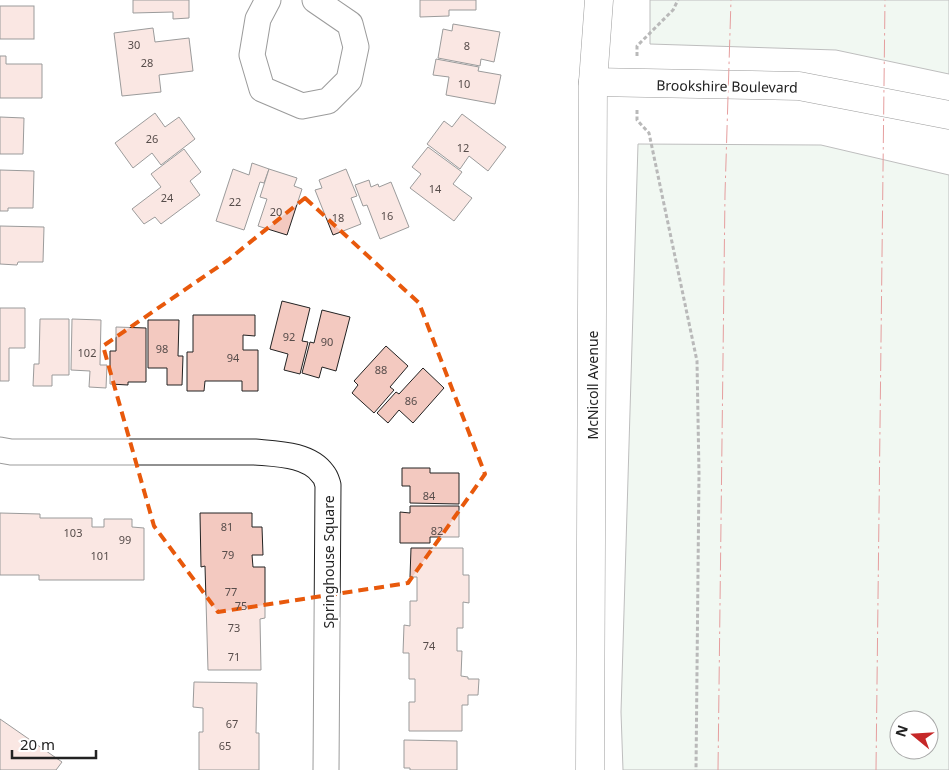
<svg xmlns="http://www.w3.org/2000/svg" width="949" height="770" font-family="'Noto Sans',sans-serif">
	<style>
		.green { fill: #e0efe3; stroke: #6f6f6f; fill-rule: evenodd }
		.building { fill: #f3c9c0; stroke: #222 }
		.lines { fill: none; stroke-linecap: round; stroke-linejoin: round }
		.minor-casing { stroke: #222; stroke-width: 27 }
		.tertiary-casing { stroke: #222; stroke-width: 29 }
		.secondary-casing { stroke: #222; stroke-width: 29 }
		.path { stroke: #646464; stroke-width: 3; stroke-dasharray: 4 2.5; stroke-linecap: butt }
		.minor { stroke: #fff; stroke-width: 25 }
		.tertiary { stroke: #fff; stroke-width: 28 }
		.secondary { stroke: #fff; stroke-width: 28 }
		.power { stroke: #c62828; stroke-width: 1; stroke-dasharray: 18 4 2.5 4; stroke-linecap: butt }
		.marked { fill: none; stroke: #e8590c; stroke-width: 4; stroke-dasharray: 10 6; stroke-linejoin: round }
		.labels { text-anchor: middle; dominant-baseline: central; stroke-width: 4; stroke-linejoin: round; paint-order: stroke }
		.number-label { font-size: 11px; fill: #564c4a }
		.street-label { font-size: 14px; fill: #222; stroke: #fff }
	</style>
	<rect width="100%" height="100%" fill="#fff"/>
	<g class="green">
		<path d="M650,0h299v74l-113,-24 -186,-6z"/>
		<path d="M638,144l183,1 128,30v595h-326l-2,-58zM899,720h30v30h-30z"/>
	</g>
	<g class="building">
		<path d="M133,0h56v18l-16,1v-7l-40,1z"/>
		<path d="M420,0h56v10h-27v6l-29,1z"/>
		<rect x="0" y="6" width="34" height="33"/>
		<path d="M453,24l47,8 -6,30 -13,-3 -1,7 -42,-8 5,-29 9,2z"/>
		<path d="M153,28l2,14 34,-4 4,33 -34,4 2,17 -39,4 -8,-63z"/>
		<path d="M0,56h6v8h36v34h-42z"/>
		<path d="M436,59l43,8 -1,4 23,4 -6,29 -49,-9 3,-18 -16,-2z"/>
		<path d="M155,113l10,14 14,-10 16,22 -34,26 -9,-12 -19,15 -18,-25z"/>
		<path d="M462,114l44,33 -18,24 -19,-15 -9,13 -33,-25 17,-23 8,6z"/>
		<path d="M0,117l24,1 -1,36h-23z"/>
		<path d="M428,147l34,25 -9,12 19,14 -18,23 -44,-33 11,-14 -9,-7z"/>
		<path d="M184,149l17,23 -11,9 10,14 -39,29 -6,-7 -11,7 -12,-15 29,-22 -10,-13z"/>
		<path d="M252,163l17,6 -5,14 -4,-1 -16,48 -28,-9 17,-52 16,6z"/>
		<path d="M269,169l28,9 -3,8 8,3 -15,46 -29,-9 9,-27 -7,-2z"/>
		<path d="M346,169l11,27 -6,2 10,26 -28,11 -18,-45 7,-2 -3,-8z"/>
		<path d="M0,170l34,1 -1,37h-25v3h-8z"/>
		<path d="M369,180l2,7 7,-3 1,3 12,-5 18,45 -29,12 -13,-34 -4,1 -8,-21z"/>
		<path d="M0,226l44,1 -1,35h-25l-1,3 -17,-1z"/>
		<path d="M282,301l28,7 -8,33 6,1 -8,32 -16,-4 4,-16 -18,-5z"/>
		<path d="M0,308h25v40h-16v33h-9z"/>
		<path d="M322,310l28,7 -14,54 -14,-4 -3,11 -17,-5 8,-31 4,1z"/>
		<path d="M193,315h62v21l-12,-1v15h15v41h-16v-10h-37l-1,10h-17v-39h6z"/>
		<path d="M40,319h29v56h-17v11h-19l1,-22h5z"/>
		<path d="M72,319l29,1 -1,45h7l-1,23 -17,-1 1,-16 -19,-1z"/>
		<path d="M148,320h31l-1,36h5l-1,29h-15v-17h-19z"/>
		<path d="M116,327l30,1v54h-18v3l-18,-1v-33h6z"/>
		<path d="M386,346l22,20 -18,21 4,3 -20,23 -22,-20 6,-8 -4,-4z"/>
		<path d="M423,368l21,20 -31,35 -14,-13 -11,13 -11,-10 19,-21 3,2z"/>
		<path d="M402,468h28v5h29v31l-49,-1v-17h-8z"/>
		<path d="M410,506h49v31h-29v6h-30v-31l10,1z"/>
		<path d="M0,513l40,1v4h52v9h12v-8h28v8l12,1v52h-105v-5h-39z"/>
		<path d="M200,513h52v14h10l1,28h-11l1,12h12v51l-5,1 1,51h-53l-3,-104 -4,1z"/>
		<path d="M411,548h52v27h6v28l-6,-1v26h-6v23h5l-1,25 7,1v2h11l-1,16h-10v10h-6v26h-53v-29h6v-23h-6v-26h-6l1,-28 6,1v-25h7v-24h-7z"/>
		<path d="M194,682l63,1 -1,50h3v37h-60v-38h4v-24l-10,-1z"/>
		<path d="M0,719l62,43 -6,8h-56z"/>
		<path d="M404,740l53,1v29h-47v-2h-6z"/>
	</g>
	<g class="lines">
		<defs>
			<g id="minor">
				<path d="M268,0l-10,19 -6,36 10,34 40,17 26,-5 21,-21 7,-33 -6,-23 -35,-24"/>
				<path d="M0,450l11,2h244c22,2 54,2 68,22 3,3 4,8 5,11l-2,285"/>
			</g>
			<path id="tertiary" d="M593,82l206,4 150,29"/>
			<path id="secondary" d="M590,770l3,-688 6,-82"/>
		</defs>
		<use href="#minor" class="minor-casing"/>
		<use href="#tertiary" class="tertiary-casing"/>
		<use href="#secondary" class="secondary-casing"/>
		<g class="path">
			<path d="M637,56v-10l36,-36 5,-10"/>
			<path d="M637,110v10l12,13 48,228 2,113 -3,296"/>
		</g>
		<use href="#minor" class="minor"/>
		<use href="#tertiary" class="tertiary"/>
		<use href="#secondary" class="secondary"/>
		<g class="power">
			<path d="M718,770l7,-576 6,-194"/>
			<path d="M876,770l9,-770"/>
		</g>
	</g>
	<path d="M0 0H949V770H0ZM305,198l114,105 66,171 -77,109 -190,29 -64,-86 -51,-180 125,-86z" fill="#fff" fill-opacity=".55" fill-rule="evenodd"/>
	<path class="marked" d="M305,198l114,105 66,171 -77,109 -190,29 -64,-86 -51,-180 125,-86z"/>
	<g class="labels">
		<g class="number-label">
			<text x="134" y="44">30</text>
			<text x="467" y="45">8</text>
			<text x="147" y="62">28</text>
			<text x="464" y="83">10</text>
			<text x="152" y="138">26</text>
			<text x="463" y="147">12</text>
			<text x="435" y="188">14</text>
			<text x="167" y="197">24</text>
			<text x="235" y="201">22</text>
			<text x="276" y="211">20</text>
			<text x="387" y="215">16</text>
			<text x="338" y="217">18</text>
			<text x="289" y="336">92</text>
			<text x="327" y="341">90</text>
			<text x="162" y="348">98</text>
			<text x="87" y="352">102</text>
			<text x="233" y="357">94</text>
			<text x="381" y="369">88</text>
			<text x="411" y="400">86</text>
			<text x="429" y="495">84</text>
			<text x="227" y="526">81</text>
			<text x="437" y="530">82</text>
			<text x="73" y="532">103</text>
			<text x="125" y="539">99</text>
			<text x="228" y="554">79</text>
			<text x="100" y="555">101</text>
			<text x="231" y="591">77</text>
			<text x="241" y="605">75</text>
			<text x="234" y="627">73</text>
			<text x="429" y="645">74</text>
			<text x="234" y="656">71</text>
			<text x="232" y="723">67</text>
			<text x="225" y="745">65</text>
		</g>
		<g class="street-label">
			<text transform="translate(727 86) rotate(1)">Brookshire Boulevard</text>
			<text transform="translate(592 385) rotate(-90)">McNicoll Avenue</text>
			<text transform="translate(328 562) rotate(-90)">Springhouse Square</text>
		</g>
	</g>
	<g transform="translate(914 735) rotate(288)"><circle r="24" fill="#ffffff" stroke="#a7a7a7"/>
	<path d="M0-4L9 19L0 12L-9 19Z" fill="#c62828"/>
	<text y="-8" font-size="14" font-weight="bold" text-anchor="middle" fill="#222222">N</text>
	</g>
	<path d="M12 750v8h84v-8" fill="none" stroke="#222222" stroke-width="2.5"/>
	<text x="20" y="750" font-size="15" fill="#222222" stroke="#ffffff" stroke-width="4" paint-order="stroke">20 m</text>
</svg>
